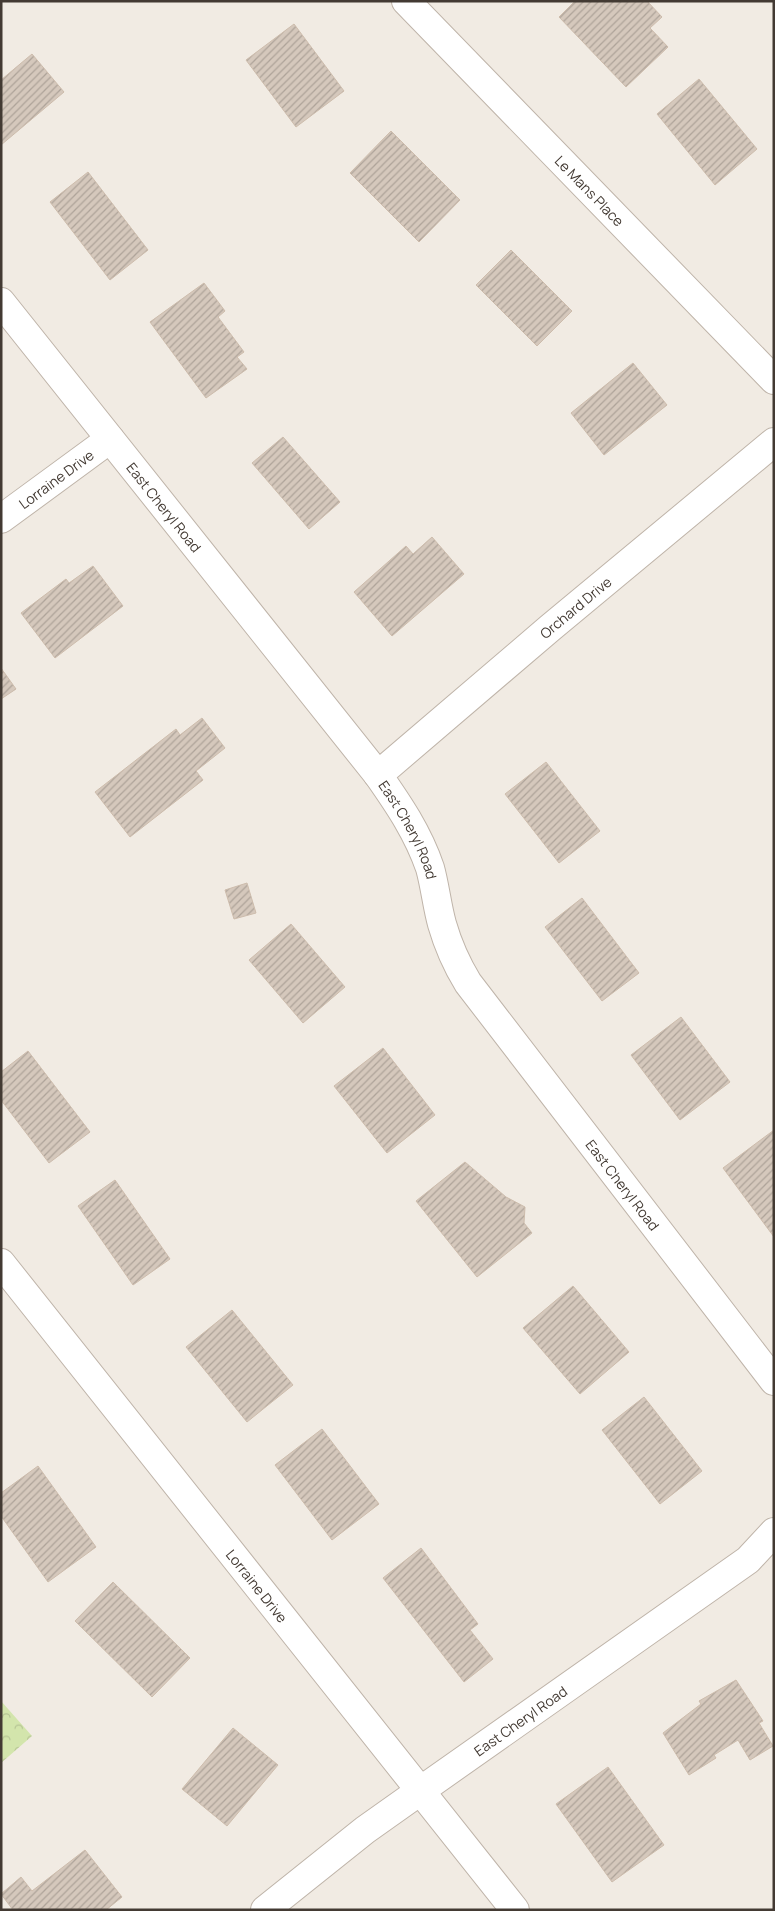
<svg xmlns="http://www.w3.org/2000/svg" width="775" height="1911" font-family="Manrope,sans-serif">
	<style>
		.forest { fill: url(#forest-crowns) }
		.building { fill: url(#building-hatch); stroke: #cdbcac }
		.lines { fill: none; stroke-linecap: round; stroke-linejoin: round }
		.minor-casing { stroke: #bfb4a9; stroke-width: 30 }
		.minor { stroke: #fff; stroke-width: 28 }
		.labels { text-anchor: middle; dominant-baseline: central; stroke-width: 4; stroke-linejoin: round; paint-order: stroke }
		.street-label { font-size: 14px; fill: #433a33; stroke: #fff }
	</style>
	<defs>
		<pattern id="forest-crowns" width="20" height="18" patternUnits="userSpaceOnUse" patternTransform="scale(1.25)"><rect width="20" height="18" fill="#d3e5ac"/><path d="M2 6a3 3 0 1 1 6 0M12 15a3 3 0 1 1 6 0" fill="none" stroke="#b6c594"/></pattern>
		<pattern id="building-hatch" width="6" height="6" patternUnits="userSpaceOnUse" patternTransform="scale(1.25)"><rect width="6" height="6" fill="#d5c8bc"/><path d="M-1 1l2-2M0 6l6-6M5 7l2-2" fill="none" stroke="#aea399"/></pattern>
	</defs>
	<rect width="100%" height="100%" fill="#f1ebe3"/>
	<path class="forest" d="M1,1701l31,35 -31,27z"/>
	<g class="building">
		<path d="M575,1h72l15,16 -12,11 18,19 -42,40 -67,-70z"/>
		<path d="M294,24l50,67 -48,36 -50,-67z"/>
		<path d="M32,54l32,38 -63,53v-65z"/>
		<path d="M699,79l58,70 -42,36 -58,-71z"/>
		<path d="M391,131l69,69 -41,42 -69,-69z"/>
		<path d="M88,172l60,78 -38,30 -60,-78z"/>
		<path d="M511,250l61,61 -35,35 -61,-61z"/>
		<path d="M204,283l21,28 -7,6 26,35 -7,5 10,12 -41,29 -56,-76z"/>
		<path d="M633,363l34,42 -63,50 -33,-42z"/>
		<path d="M283,437l57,65 -31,27 -57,-66z"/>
		<path d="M432,537l32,37 -72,62 -38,-44 52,-46 7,8z"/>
		<path d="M93,566l30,40 -68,52 -34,-45 45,-34 3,4z"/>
		<path d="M1,668l15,21 -15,10z"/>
		<path d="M202,718l23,30 -29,23 7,9 -73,57 -35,-45 81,-63 4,6z"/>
		<path d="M546,762l54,69 -41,32 -54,-69z"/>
		<path d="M247,883l9,30 -22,6 -9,-29z"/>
		<path d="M582,898l57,75 -37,28 -57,-74z"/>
		<path d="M291,924l54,63 -42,36 -54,-63z"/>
		<path d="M681,1017l49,65 -50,38 -49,-65z"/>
		<path d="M383,1048l52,67 -48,38 -53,-67z"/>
		<path d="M28,1051l62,81 -41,31 -48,-63v-28z"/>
		<path d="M774,1130v107l-51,-69z"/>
		<path d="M465,1162l41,35 19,10 -1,16 8,10 -55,44 -61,-76z"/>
		<path d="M115,1180l55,79 -37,26 -55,-79z"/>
		<path d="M573,1286l56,66 -49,42 -57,-66z"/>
		<path d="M232,1310l61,75 -46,37 -61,-75z"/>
		<path d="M644,1397l58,74 -42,33 -58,-74z"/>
		<path d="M322,1429l57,75 -47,36 -57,-75z"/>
		<path d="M38,1466l58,81 -48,35 -47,-66v-23z"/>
		<path d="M421,1548l57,76 -8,6 23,29 -29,23 -81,-104z"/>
		<path d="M113,1582l77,76 -38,39 -77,-76z"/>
		<path d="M736,1680l27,41 -4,2 14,23 -23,14 -12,-20 -24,15 2,3 -27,17 -26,-42 38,-29 -2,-3z"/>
		<path d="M233,1728l45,37 -51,61 -45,-37z"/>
		<path d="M608,1767l56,78 -52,37 -56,-78z"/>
		<path d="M85,1850l37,47 -16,13h-93l-12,-16 20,-17 11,14z"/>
	</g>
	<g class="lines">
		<defs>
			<g id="minor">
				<path id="s1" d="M406,1l368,379"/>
				<path id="s2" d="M1,302l377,473c21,30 40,58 52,93 5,18 7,38 12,56 6,21 15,41 26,59l306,398"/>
				<path id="s3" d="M1,519l109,-80"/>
				<path id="s4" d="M378,775l172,-147 224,-186"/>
				<path id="s5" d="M1,1263l514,647"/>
				<path id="s6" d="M265,1910l100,-80 55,-39 328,-231 26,-28"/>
			</g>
		</defs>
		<use href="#minor" class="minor-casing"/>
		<use href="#minor" class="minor"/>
	</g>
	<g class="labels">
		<g class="street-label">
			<text stroke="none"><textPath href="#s1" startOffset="264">Le Mans Place</textPath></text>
			<text stroke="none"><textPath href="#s3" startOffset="68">Lorraine Drive</textPath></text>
			<text stroke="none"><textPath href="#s2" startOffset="262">East Cheryl Road</textPath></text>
			<text stroke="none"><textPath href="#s4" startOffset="259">Orchard Drive</textPath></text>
			<text stroke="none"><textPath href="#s2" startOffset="668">East Cheryl Road</textPath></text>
			<text stroke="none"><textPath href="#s2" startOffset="1088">East Cheryl Road</textPath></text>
			<text stroke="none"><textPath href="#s5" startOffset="412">Lorraine Drive</textPath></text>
			<text stroke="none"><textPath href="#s6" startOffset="318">East Cheryl Road</textPath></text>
		</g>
	</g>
	<rect width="775" height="1911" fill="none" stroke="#433a33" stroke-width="5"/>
</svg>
